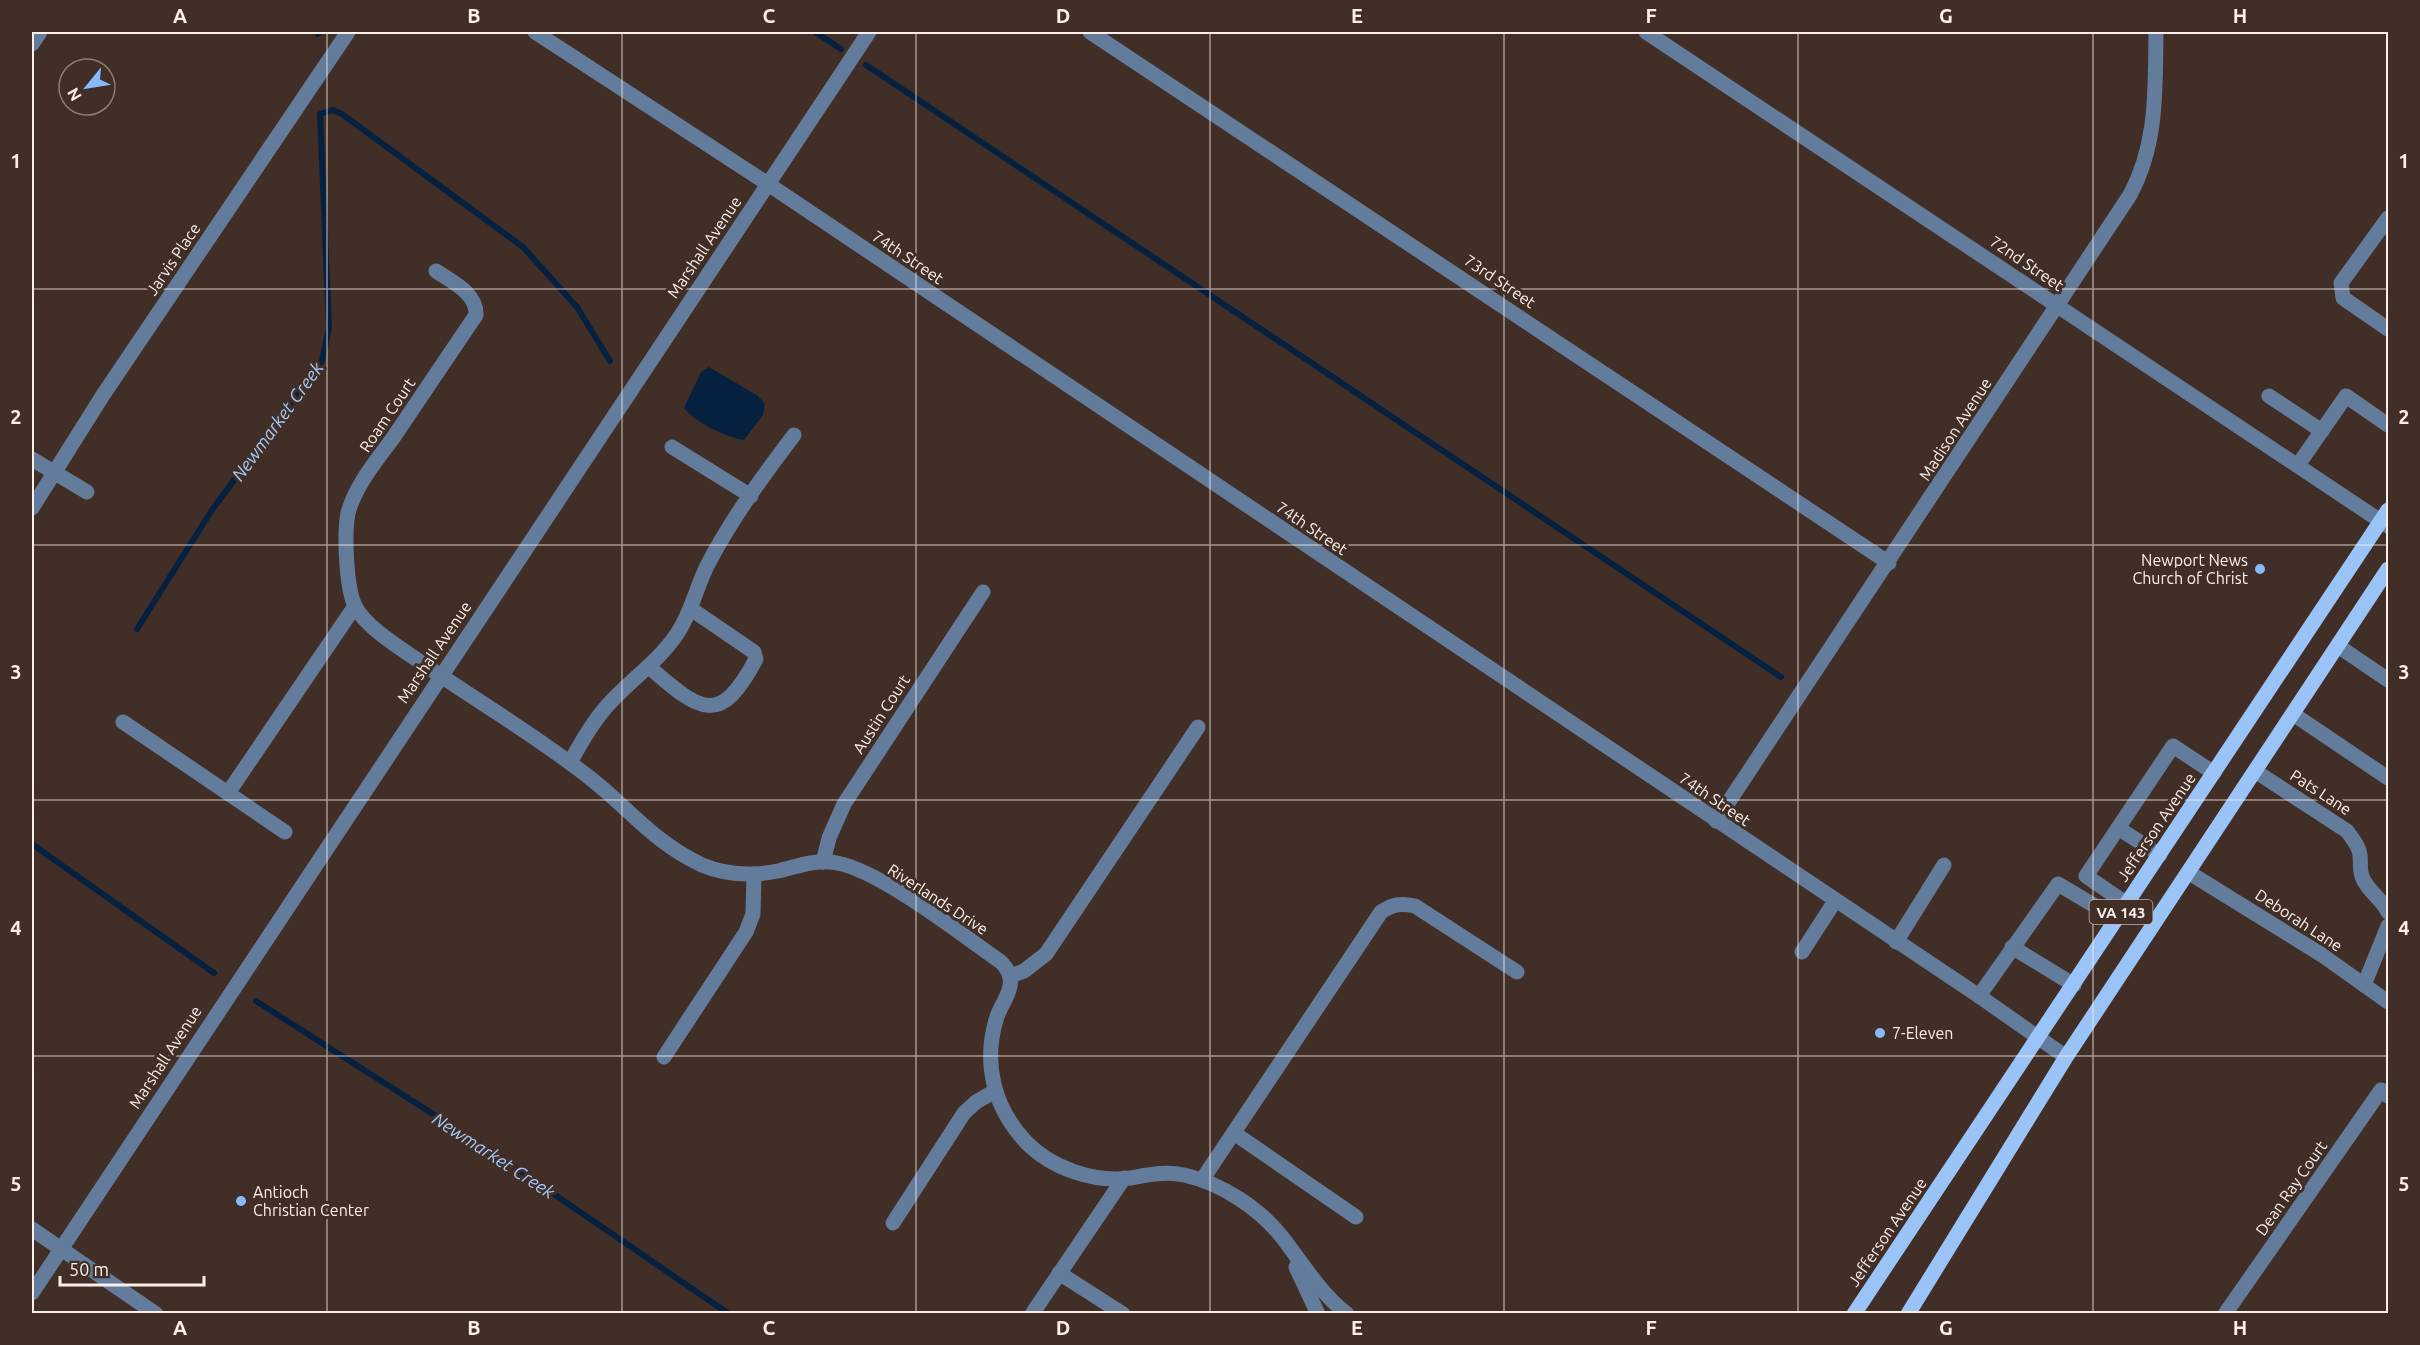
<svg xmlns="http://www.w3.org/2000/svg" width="2420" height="1345" font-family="Ubuntu,sans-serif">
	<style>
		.water { fill: #06213f }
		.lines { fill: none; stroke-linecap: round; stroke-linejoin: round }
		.stream { stroke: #06213f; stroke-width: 6 }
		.minor { stroke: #637c9c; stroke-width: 15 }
		.major { stroke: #9ac4f7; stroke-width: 15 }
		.grid { fill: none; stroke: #fbefea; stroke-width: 1.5; stroke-opacity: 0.55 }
		.poi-dot { fill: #86bbfb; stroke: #412f27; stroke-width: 2 }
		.labels { text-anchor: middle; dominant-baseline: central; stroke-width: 6; stroke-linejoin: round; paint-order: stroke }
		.shield { fill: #412f27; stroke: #c3b5b0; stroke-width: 1.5 }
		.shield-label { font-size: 15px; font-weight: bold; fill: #fbefea }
		.street-label { font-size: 16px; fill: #fbefea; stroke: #412f27 }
		.poi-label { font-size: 16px; fill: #fbefea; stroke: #412f27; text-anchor: start }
		.water-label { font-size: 18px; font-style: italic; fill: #a5caf9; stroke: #412f27 }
		.neatline { fill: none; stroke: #fbefea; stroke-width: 2 }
		.grid-label { font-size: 20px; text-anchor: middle; font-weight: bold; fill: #fbefea }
	</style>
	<rect width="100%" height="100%" fill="#412f27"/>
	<path class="water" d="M709,367l49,29 7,8 -2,11 -19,25c-19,-3 -48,-17 -60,-32l17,-36z"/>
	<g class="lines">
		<g class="stream">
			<path d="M318,32v2"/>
			<path d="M815,32l26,17"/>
			<path d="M866,65l915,612"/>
			<path d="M137,629l75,-119 110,-149 7,-33 -9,-214 13,-4 9,4 181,133 54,60 33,54"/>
			<path d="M32,844l182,129"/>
			<path d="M256,1001l235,150 238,163"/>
		</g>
		<g class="minor">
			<path d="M535,32l233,152 1211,812 87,61"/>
			<path d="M1090,32l799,531"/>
			<path d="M1646,32l742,494"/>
			<path d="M32,44l8,-12"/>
			<path d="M2388,218l-47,65 2,15 45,31"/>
			<path d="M436,271c16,11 41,22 40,44 -28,41 -55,82 -83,123 -16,22 -38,48 -45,75 -4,21 -2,74 7,93 11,22 47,43 67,57 55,38 115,73 168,115 41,32 62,63 112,87 24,10 51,11 76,6 20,-5 38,-12 59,-8 44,8 125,72 164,99 7,7 11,14 9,24 -2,12 -11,22 -14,34 -13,44 -2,88 30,122 25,26 68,41 104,36 18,-3 35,-7 54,-3 37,8 75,33 98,62 21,27 38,56 65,77"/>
			<path d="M2269,396l53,35"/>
			<path d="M672,447l79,49"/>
			<path d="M32,459l55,33"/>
			<path d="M2298,465l48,-69 42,29"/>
			<path d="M32,508l71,-113 245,-363"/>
			<path d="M2338,646l50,34"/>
			<path d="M649,667c52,45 71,60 107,-8l-2,-7 -63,-43"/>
			<path d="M2293,714l95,64"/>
			<path d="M123,722l162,110"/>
			<path d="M570,763c11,-21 22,-40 37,-57 23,-26 51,-44 70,-72 15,-22 19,-47 31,-70 24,-46 55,-88 86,-129"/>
			<path d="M2255,771l92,60c5,7 12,15 13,24 1,8 -1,16 3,24 6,13 19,20 25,33"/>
			<path d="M228,793l127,-187"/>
			<path d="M1716,821l414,-626c28,-52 25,-106 26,-163"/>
			<path d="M2118,828l42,27"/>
			<path d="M823,862l6,-24 15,-34 139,-212"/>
			<path d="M2188,872l134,83 66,47"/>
			<path d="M2127,904l-41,-28 87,-130 41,27"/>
			<path d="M1896,942l48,-77"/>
			<path d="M2012,947l62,38"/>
			<path d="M1802,952l33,-51"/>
			<path d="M1011,976l13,-5 22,-17 152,-227"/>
			<path d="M2364,985l24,-59"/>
			<path d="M1979,996l79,-112 59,35"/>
			<path d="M664,1057l82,-125 7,-18 1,-40"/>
			<path d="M1234,1133l122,84"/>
			<path d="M1202,1180l179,-268c12,-8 20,-9 34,-6l102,66"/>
			<path d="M893,1223l71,-110 12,-11 19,-11"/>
			<path d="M32,1229l124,85"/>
			<path d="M1296,1267l22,47"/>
			<path d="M1059,1273l64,41"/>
			<path d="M32,1293l837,-1261"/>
			<path d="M1032,1314l92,-136"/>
			<path d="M2225,1314l156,-224 7,6"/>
		</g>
		<g class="major">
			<path d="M1854,1314l534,-804"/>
			<path d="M1908,1314l158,-257 322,-488"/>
		</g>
	</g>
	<path class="grid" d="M327,32v1282M622,32v1282M916,32v1282M1210,32v1282M1504,32v1282M1798,32v1282M2093,32v1282M32,289h2356M32,545h2356M32,800h2356M32,1056h2356"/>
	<g class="poi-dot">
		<circle cx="2260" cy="569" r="6"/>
		<circle cx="1880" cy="1033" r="6"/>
		<circle cx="241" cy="1201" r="6"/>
	</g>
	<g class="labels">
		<rect class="shield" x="2089.5" y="900" width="63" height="24" rx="4.5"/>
		<g class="shield-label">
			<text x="2121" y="912">VA 143</text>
		</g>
		<g class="street-label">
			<text transform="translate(704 247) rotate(-56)">Marshall Avenue</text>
			<text transform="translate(908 257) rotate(34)">74th Street</text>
			<text transform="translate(173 259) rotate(-56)">Jarvis Place</text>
			<text transform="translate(2027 263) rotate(34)">72nd Street</text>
			<text transform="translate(1500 281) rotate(34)">73rd Street</text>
			<text transform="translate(387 415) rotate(-56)">Roam Court</text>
			<text transform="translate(1955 429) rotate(-57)">Madison Avenue</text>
			<text transform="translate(1312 528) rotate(34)">74th Street</text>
			<text transform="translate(434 652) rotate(-56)">Marshall Avenue</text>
			<text transform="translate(881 714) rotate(-57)">Austin Court</text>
			<text transform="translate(2321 792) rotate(33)">Pats Lane</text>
			<text transform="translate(1715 799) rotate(34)">74th Street</text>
			<text transform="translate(2156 827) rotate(-56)">Jefferson Avenue</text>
			<text transform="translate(938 899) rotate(33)">Riverlands Drive</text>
			<text transform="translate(2299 920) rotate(33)">Deborah Lane</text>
			<text transform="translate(165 1057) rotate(-57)">Marshall Avenue</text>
			<text transform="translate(2291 1188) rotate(-55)">Dean Ray Court</text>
			<text transform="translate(1887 1232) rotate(-56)">Jefferson Avenue</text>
		</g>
		<g class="poi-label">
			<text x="2248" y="560" text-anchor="end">Newport News<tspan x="2248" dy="18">Church of Christ</tspan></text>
			<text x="1892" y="1033">7-Eleven</text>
			<text x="253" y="1192">Antioch<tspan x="253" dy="18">Christian Center</tspan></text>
		</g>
		<g class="water-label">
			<text transform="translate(277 421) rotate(-54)">Newmarket Creek</text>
			<text transform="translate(494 1155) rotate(33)">Newmarket Creek</text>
		</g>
	</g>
	<rect width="2420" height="1345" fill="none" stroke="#412f27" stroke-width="66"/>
	<g transform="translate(87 87) rotate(240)"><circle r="28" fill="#412f27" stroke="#8b7c75" stroke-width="1.5"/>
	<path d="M0-4.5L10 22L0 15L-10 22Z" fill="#86bbfb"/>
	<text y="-9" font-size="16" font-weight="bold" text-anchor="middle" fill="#fbefea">N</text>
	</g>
	<path d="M60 1276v9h144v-9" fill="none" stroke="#fbefea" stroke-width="3"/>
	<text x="69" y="1276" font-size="18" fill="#fbefea" stroke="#412f27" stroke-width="4.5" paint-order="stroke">50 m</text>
	<rect x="33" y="33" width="2354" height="1279" class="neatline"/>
	<g class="grid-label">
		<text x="180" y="23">A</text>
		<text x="474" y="23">B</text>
		<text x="769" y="23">C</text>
		<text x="1063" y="23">D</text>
		<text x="1357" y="23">E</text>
		<text x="1651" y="23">F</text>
		<text x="1946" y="23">G</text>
		<text x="2240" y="23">H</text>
		<text x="16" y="168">1</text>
		<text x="2404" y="168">1</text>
		<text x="16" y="424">2</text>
		<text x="2404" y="424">2</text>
		<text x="16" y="679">3</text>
		<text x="2404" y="679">3</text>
		<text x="16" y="935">4</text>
		<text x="2404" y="935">4</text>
		<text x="16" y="1191">5</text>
		<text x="2404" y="1191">5</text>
		<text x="180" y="1335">A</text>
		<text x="474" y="1335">B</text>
		<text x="769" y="1335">C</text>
		<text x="1063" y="1335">D</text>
		<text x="1357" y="1335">E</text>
		<text x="1651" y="1335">F</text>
		<text x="1946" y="1335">G</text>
		<text x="2240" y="1335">H</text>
	</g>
</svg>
